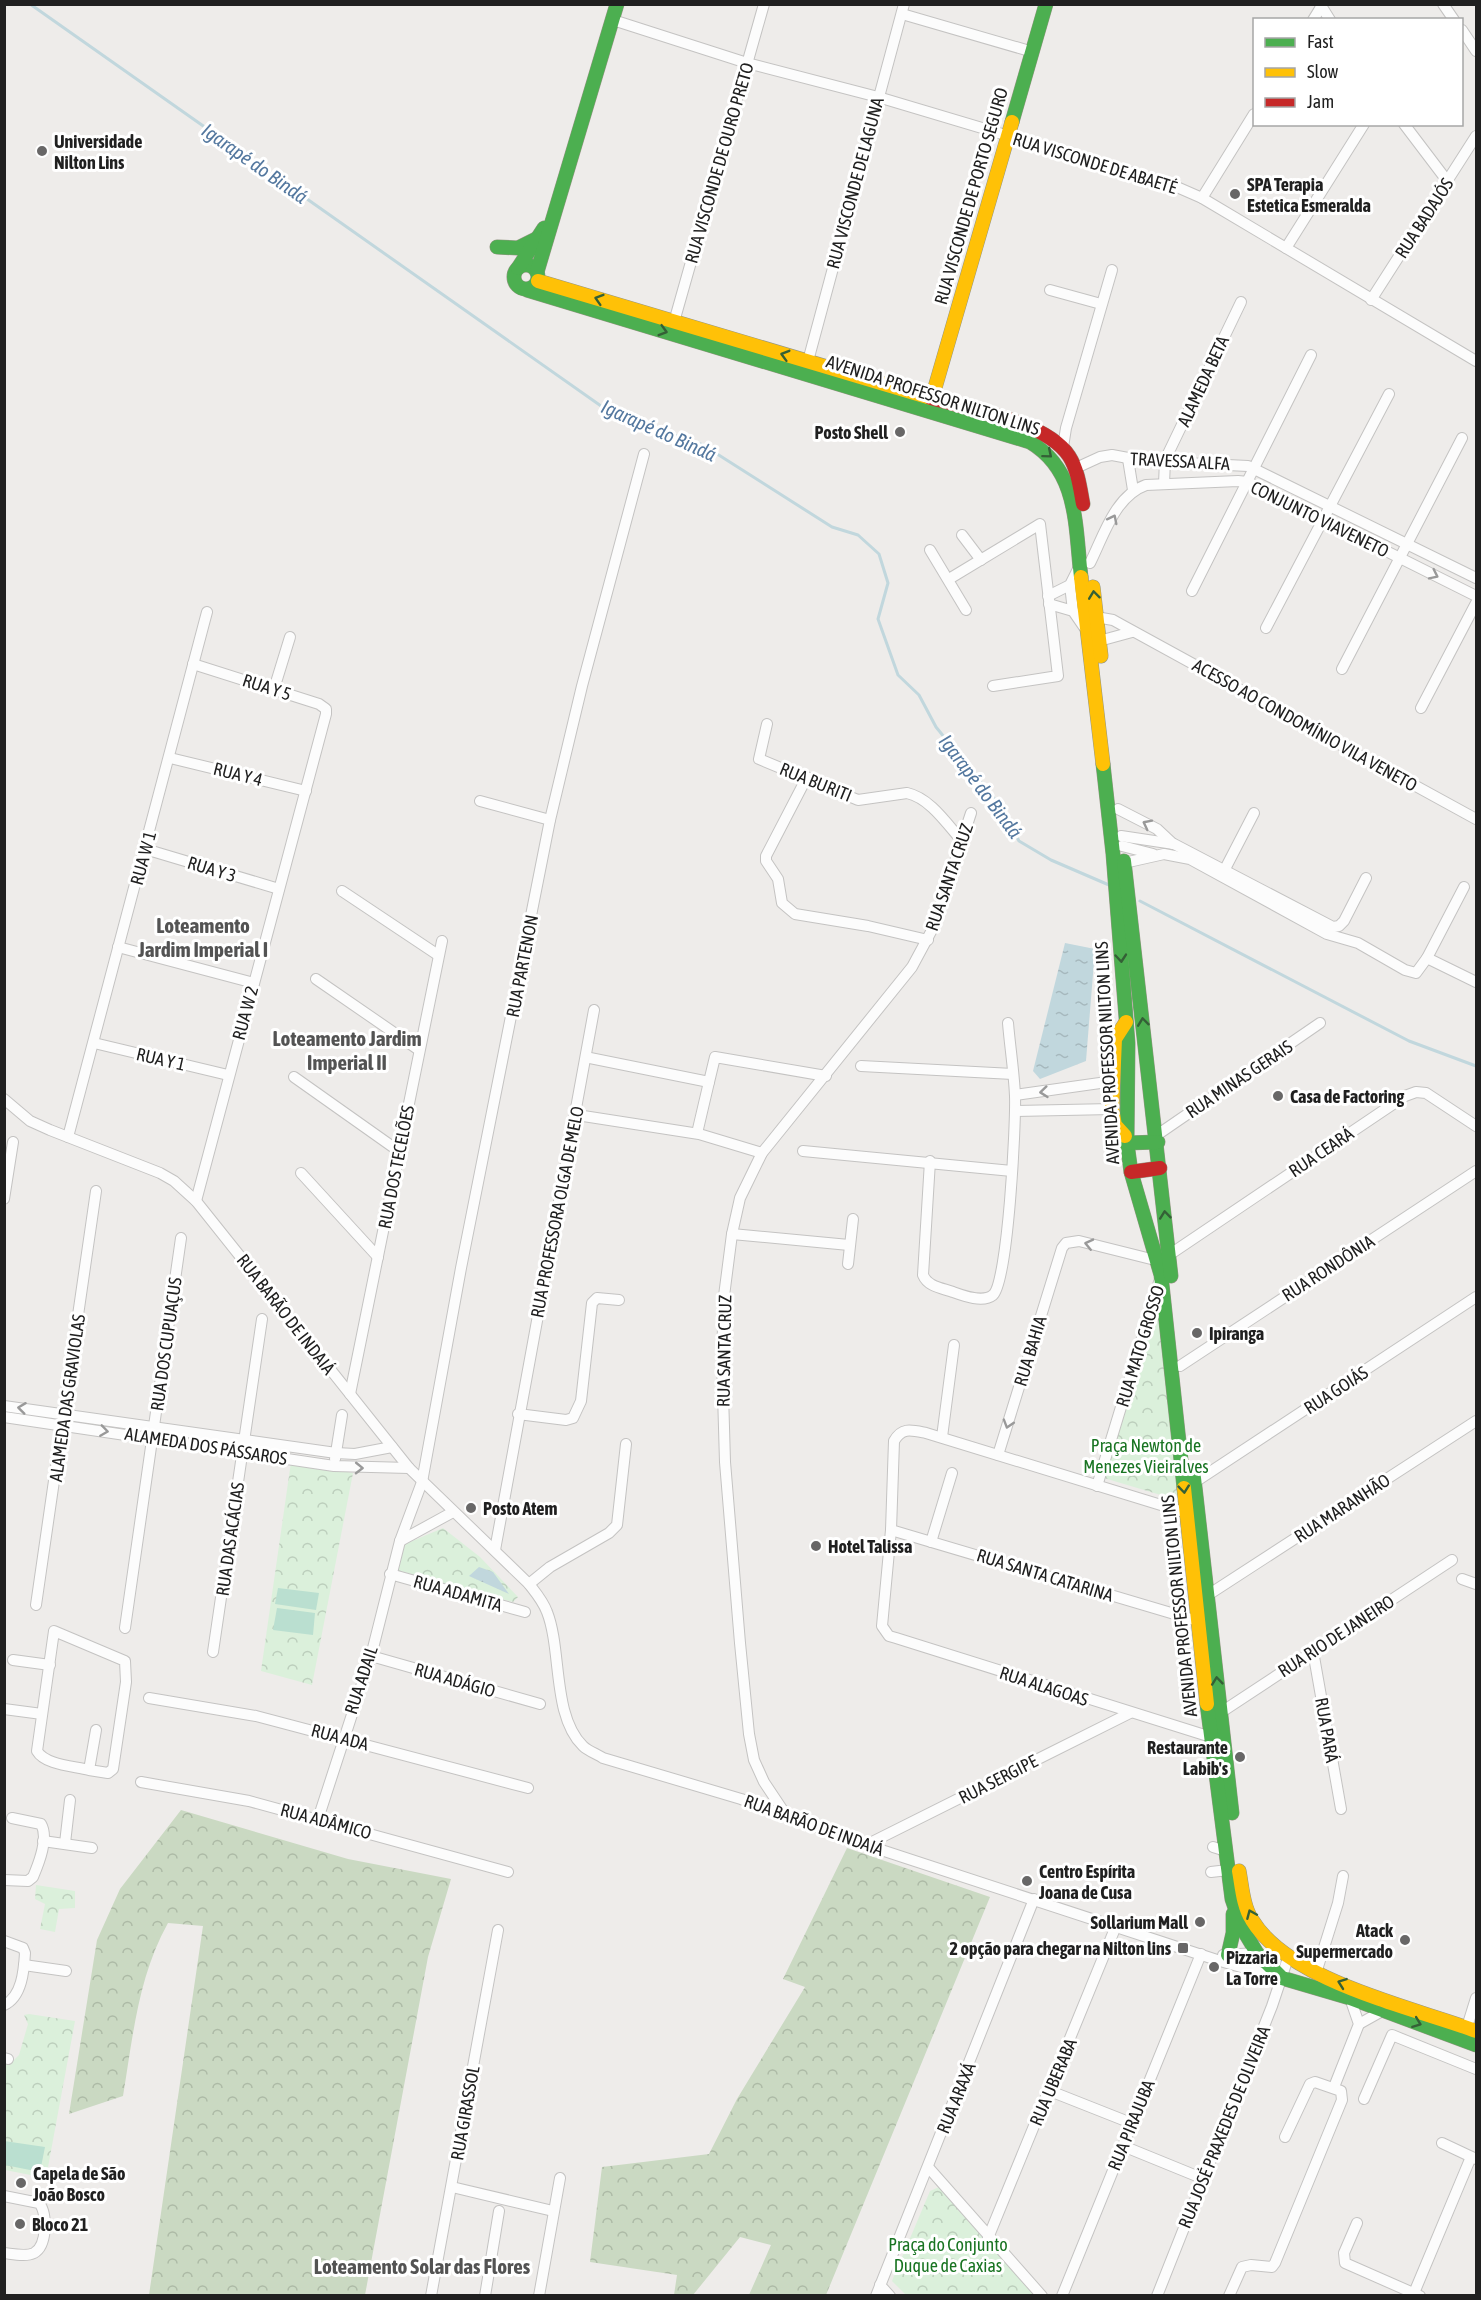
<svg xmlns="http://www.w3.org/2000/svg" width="1481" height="2300" font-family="'Asap Condensed',sans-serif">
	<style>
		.forest { fill: url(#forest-crowns) }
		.park { fill: url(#park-crowns) }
		.pitch { fill: #badfd0 }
		.water { fill: url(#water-ripples) }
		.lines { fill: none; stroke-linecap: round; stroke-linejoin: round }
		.stream { stroke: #c1d7dd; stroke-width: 3 }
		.street-casing { stroke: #c4c3c2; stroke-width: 12 }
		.fast-casing { stroke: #959684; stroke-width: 15 }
		.slow-casing { stroke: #959684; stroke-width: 15 }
		.jam-casing { stroke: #959684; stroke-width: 15 }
		.street { stroke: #fcfcfc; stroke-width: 10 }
		.fast { stroke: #4caf50; stroke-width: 14 }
		.slow { stroke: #ffc107; stroke-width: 14 }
		.jam { stroke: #c62828; stroke-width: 14 }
		.oneway { stroke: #346036 }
		.oneway2 { stroke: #999 }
		.poi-dot { fill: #686767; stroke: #fff; stroke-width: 2 }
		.labels { text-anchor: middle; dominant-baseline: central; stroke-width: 6; stroke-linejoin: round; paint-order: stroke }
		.poi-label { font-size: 18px; font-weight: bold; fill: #202020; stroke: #fff; text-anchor: start }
		.street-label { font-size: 18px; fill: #202020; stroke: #fff }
		.park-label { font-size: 18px; fill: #197422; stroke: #fff }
		.water-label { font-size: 20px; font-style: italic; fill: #54789f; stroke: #fff }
		.quarter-label { font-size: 21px; font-weight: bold; fill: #535353; stroke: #fff }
	</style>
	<defs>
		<pattern id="forest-crowns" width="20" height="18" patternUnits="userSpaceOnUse" patternTransform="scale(1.5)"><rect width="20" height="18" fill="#cad9c2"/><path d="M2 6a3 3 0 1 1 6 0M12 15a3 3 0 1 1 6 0" fill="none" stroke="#adbaa6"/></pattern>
		<pattern id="park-crowns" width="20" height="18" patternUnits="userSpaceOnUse" patternTransform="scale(1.5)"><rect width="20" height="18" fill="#dbf0db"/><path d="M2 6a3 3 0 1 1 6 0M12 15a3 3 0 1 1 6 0" fill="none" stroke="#bccebc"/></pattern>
		<pattern id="water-ripples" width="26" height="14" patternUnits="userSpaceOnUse" patternTransform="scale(1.5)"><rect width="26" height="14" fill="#c1d7dd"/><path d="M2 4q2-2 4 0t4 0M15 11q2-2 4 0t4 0" fill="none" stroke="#a6b8bd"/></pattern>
	</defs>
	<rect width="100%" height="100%" fill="#eeecea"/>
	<g class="forest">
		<path d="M181,1810l167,49 103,20 -23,78 -63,338h-216l54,-369 -35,-3c-30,54 -35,113 -45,173l-54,18 28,-174 23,-51z"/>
		<path d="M847,1848l143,49 -164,398h-77l22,-50 -31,-8 -47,58h-19l3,-20 -87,-13 12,-95 107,-13 28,-55 68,-112 -22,-8z"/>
	</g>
	<g class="park">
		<path d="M1161,1280l23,222 -80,-24z"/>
		<path d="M291,1462l62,11 -41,212 -51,-14z"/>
		<path d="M443,1528l37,29 38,40 -5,5 -116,-32 6,-25z"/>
		<path d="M36,1885l39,6v17l-16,1 -4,23 -15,-3 5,-25 -10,-5z"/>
		<path d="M29,2014l46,7 -29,157 -41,-8v-107h6l8,-8 9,-31 -4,-9z"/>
		<path d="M939,2187l103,108h-136l-14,-14 38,-90z"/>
	</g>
	<g class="pitch">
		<path d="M278,1588l41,5 -3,17 -41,-6z"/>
		<path d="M277,1608l38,5 -2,22 -40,-5z"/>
		<path d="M4,2141l41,6 -5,25 -35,-7z"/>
	</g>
	<g class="water">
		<path d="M1065,943l30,6 -9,112 -46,18 -7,-8z"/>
		<path d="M479,1567l14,5 16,22 -40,-18z"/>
	</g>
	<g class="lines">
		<g class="stream">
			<path d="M30,4l581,409 92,32 129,82 26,8 21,19 9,29 -10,36 20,56 21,20 17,32 65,80 18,34 32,19 58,25"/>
			<path d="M1140,901l269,140 67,25"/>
		</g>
		<defs>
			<g id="street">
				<path d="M1320,4l10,16"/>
				<path d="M1443,4l11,16"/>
				<path d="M902,14l131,38"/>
				<path d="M613,20l134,43 131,34 292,87 32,14 274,163"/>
				<path d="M1313,20l8,-13"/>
				<path d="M1462,30l14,21"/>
				<path d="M1404,124l44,58"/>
				<path d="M1202,198l52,-84"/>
				<path d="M1286,248l78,-124"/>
				<path d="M1050,290l51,14"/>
				<path d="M1371,300l105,-164"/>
				<path d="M674,322l90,-318"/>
				<path d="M808,361l96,-357"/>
				<path d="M1063,447l3,-19 46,-158"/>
				<path d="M1128,459l5,31"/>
				<path d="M1076,468l24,-11 12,-2 32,6 104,5 228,112"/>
				<path d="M1164,484l1,-24 76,-158"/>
				<path d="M962,535l19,25"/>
				<path d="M930,550l36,60"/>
				<path d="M1090,563c14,-28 25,-67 56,-78l92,-4 10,1 228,114"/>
				<path d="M949,579l91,-55 18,152 -65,10"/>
				<path d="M1070,585l3,26"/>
				<path d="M1192,591l119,-236"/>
				<path d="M1048,596l22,-11 9,-18"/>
				<path d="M1049,604l24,7 11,16"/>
				<path d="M1096,617l17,3 9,5 354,194"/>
				<path d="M1266,628l123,-234"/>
				<path d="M1099,641l33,-9"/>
				<path d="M193,664l126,40 7,5v5l-130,487"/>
				<path d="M1342,669l120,-231"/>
				<path d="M274,689l16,-52"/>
				<path d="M1421,708l55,-105"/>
				<path d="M767,724l-8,35 99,41 49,-7c23,5 40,31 55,48"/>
				<path d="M170,758l136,33"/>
				<path d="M807,777l-41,79v5l12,18 4,24 13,11 73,12 60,14"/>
				<path d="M480,801l70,19"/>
				<path d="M1118,809l39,20 16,15"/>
				<path d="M1121,836l53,8 159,83 6,-1 5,-5 22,-43"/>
				<path d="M1122,846l31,8"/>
				<path d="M145,849l134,40"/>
				<path d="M1124,863l40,-9 26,5 137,75 31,9 47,27 11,3 11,-15 49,24"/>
				<path d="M1225,869l29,-56"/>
				<path d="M342,891l96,64"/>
				<path d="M118,947l136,36"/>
				<path d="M1427,958l37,-71"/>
				<path d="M316,979l103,71"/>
				<path d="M94,1043l134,32"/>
				<path d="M590,1058l119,24 6,-25 111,19"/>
				<path d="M861,1066l152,8"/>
				<path d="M294,1077l106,75"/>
				<path d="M1015,1095l99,-14"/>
				<path d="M4,1099l26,22 20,9 110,43 14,8 22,20 213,267 120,116c7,9 14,17 18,28 15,38 5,104 36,134 5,5 14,8 20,12l138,41 125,46 354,116 60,17"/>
				<path d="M1015,1111l97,-2"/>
				<path d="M577,1115l122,19 63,19"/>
				<path d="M698,1129l11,-47"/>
				<path d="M1157,1135l163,-112"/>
				<path d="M68,1137l139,-525"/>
				<path d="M803,1151l209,20"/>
				<path d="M930,1161l-7,114c5,12 19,13 30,17 11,4 30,11 40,3 15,-13 23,-172 22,-199 -1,-24 -5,-49 -7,-73"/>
				<path d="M301,1173l77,84"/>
				<path d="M4,1199l9,-57"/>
				<path d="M732,1234l117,11"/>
				<path d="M1169,1255l236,-159 11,-4 10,1 50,33"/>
				<path d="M848,1264l5,-45"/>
				<path d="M1180,1366l296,-195"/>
				<path d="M350,1394l92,-453"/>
				<path d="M4,1406l332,47 19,1 37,-7"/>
				<path d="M518,1414l48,6 7,-2 8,-17 11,-98 5,-5 22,2"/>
				<path d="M4,1417l330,49 75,2"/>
				<path d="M942,1437l12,-92"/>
				<path d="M998,1455l64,-207 4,-5 13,-2 80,20"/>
				<path d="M335,1459l7,-44"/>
				<path d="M1195,1482l281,-185"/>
				<path d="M1097,1486l62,-204"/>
				<path d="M1187,1513l-261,-80c-15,-3 -24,-6 -32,8l-3,89 -9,96 7,10 7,2 315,99"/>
				<path d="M891,1530l307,91"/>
				<path d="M400,1541l53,-29"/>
				<path d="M931,1542l21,-69"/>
				<path d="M495,1550l99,-540"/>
				<path d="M390,1574l135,38"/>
				<path d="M1462,1579l14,5"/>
				<path d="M529,1584l21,-17 59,-34 8,-8 9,-81"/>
				<path d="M1208,1595l268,-174"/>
				<path d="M36,1605l60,-414"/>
				<path d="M125,1628l56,-390"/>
				<path d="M1313,1651l28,158"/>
				<path d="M213,1652l49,-333"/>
				<path d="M371,1656l169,48"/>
				<path d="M13,1660l37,5"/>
				<path d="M149,1698l107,18 272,72"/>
				<path d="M4,1709l38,5"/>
				<path d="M1220,1713l232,-153"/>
				<path d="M89,1770l19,3 5,-4 13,-87 -1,-21 -71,-30 -17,120c8,14 37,15 52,19l7,-40"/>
				<path d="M141,1782l108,19 259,71"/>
				<path d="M786,1815l-22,-33 -10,-22 -5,-26 -9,-91 -15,-181 -3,-103 2,-63 8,-62 8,-36 22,-45 150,-186 21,-39 38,-115"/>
				<path d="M318,1819l53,-163 29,-115 22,-59 39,-214 89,-448 32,-134 62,-232"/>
				<path d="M43,1841l49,7"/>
				<path d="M65,1843l5,-43"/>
				<path d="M866,1845l264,-132"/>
				<path d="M1213,1847l13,4"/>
				<path d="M1211,1872l17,-2"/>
				<path d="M4,1880l24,1 5,-4c6,-14 16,-39 8,-53l-29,-6"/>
				<path d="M4,1941l19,7 2,5c-1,17 -3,44 -21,52"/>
				<path d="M1223,1955l34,-2"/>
				<path d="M24,1965l42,6"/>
				<path d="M1316,1973l22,-70 5,-27"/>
				<path d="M1359,2024l25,-14"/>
				<path d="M1467,2027l9,-29"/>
				<path d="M4,2058l4,1"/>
				<path d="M1334,2087l25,-63 -9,-26"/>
				<path d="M1050,2091l81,32"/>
				<path d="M1364,2099l28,-64 84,34"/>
				<path d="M1442,2143l34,16"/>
				<path d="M1123,2146l81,33"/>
				<path d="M928,2167l114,129"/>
				<path d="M452,2187l101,24"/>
				<path d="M4,2196l35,7c9,10 8,43 -5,50 -8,4 -21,1 -30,0"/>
				<path d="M1357,2223l-13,30 1,10 75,33"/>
				<path d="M988,2238l128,-312"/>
				<path d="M880,2285l10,11"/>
				<path d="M1414,2293l57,-136"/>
				<path d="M431,2296l67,-366"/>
				<path d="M485,2296l14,-85"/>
				<path d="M539,2296l21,-118"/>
				<path d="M876,2296l158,-397"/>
				<path d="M1062,2296l139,-342"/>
				<path d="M1157,2296l115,-290 16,-48"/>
				<path d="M1229,2296l13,-29 9,-2 21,2 3,-4 67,-163 -1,-9 -26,-9 -5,2 -25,53"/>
			</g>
			<g id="fast">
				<path d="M1012,122l34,-118"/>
				<path d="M497,247l21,1 18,-9"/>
				<circle cx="526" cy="277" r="12"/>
				<path d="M518,268l26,-40"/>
				<path d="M537,272l80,-268"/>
				<path d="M527,290l503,152c49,29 45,85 51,135"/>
				<path d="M1103,764l10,90 15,189 -1,100 4,29 30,103 23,213"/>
				<path d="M1124,861l47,415"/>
				<path d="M1127,1143l31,-1"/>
				<path d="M1194,1478l38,335"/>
				<path d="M1207,1704l25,195 10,29 15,25 25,25 68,20 126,47"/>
				<path d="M1228,1955l5,-22v-19"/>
			</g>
			<g id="slow">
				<path d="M538,281l393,117"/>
				<path d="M932,398l80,-276"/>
				<path d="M1081,577l22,187"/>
				<path d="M1093,587l8,69"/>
				<path d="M1125,1136l-10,-11 -3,-16 3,-70 11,-17"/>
				<path d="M1184,1488l23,216"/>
				<path d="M1239,1871c3,16 4,35 13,49 37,61 159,87 224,111"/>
			</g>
			<g id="jam">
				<path d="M931,398c38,11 115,23 138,58 9,14 11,32 14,48"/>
				<path d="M1131,1172l29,-4"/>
			</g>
		</defs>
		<use href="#street" class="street-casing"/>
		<use href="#fast" class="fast-casing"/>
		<use href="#slow" class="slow-casing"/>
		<use href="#jam" class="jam-casing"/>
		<use href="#street" class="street"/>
		<use href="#fast" class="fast"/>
		<use href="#slow" class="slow"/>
		<use href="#jam" class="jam"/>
	</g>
	<defs><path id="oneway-chevron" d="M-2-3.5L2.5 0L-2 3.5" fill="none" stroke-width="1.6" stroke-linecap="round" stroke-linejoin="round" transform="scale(1.5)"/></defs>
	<g class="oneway">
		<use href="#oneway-chevron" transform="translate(599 299) rotate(-163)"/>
		<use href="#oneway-chevron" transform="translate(663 331) rotate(16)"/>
		<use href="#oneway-chevron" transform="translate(785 355) rotate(-164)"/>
		<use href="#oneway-chevron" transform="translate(1048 454) rotate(40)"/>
		<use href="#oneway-chevron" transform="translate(1094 595) rotate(-97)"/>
		<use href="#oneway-chevron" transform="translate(1121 958) rotate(85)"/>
		<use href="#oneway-chevron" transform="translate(1143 1022) rotate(-97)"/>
		<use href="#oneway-chevron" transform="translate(1165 1215) rotate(-96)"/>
		<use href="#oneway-chevron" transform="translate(1184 1489) rotate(84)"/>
		<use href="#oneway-chevron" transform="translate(1217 1681) rotate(-96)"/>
		<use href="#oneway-chevron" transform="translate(1251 1914) rotate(-113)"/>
		<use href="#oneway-chevron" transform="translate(1342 1983) rotate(-160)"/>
		<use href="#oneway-chevron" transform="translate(1417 2023) rotate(21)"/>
	</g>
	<g class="oneway2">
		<use href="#oneway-chevron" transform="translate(1113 519) rotate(-63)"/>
		<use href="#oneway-chevron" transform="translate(1434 575) rotate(26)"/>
		<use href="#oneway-chevron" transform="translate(1147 824) rotate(-153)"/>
		<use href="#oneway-chevron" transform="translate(1044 1092) rotate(174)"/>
		<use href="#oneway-chevron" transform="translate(1089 1244) rotate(-167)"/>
		<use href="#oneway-chevron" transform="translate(22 1408) rotate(-173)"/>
		<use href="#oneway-chevron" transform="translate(1008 1424) rotate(107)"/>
		<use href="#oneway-chevron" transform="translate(104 1431) rotate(8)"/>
		<use href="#oneway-chevron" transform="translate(359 1468) rotate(1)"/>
	</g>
	<g class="poi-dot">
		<circle cx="42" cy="151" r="6"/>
		<circle cx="1235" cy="194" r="6"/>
		<circle cx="900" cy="432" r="6"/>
		<circle cx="1278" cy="1096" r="6"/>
		<circle cx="1197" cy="1333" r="6"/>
		<circle cx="471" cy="1508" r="6"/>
		<circle cx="816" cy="1546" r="6"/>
		<circle cx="1240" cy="1757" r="6"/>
		<circle cx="1027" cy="1881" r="6"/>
		<circle cx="1200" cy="1922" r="6"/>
		<circle cx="1405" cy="1940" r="6"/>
		<rect x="1177" y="1942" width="12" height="12" rx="3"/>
		<circle cx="1214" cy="1967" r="6"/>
		<circle cx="21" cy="2183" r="6"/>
		<circle cx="20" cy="2224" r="6"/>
	</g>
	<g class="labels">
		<g class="poi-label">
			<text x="54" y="141">Universidade<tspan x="54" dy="21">Nilton Lins</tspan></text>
			<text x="1247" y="184">SPA Terapia<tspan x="1247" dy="21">Estetica Esmeralda</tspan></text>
			<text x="888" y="432" text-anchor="end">Posto Shell</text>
			<text x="1290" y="1096">Casa de Factoring</text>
			<text x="1209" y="1333">Ipiranga</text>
			<text x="483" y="1508">Posto Atem</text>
			<text x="828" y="1546">Hotel Talissa</text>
			<text x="1228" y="1747" text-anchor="end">Restaurante<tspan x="1228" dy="21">Labib's</tspan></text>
			<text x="1039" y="1871">Centro Espírita<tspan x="1039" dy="21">Joana de Cusa</tspan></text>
			<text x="1188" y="1922" text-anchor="end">Sollarium Mall</text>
			<text x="1393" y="1930" text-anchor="end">Atack<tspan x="1393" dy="21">Supermercado</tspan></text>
			<text x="1171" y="1948" text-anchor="end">2 opção para chegar na Nilton lins</text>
			<text x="1226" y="1957">Pizzaria<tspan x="1226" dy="21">La Torre</tspan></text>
			<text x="33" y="2173">Capela de São<tspan x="33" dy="21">João Bosco</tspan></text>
			<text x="32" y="2224">Bloco 21</text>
		</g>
		<g class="street-label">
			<text transform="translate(719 163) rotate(-74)">RUA VISCONDE DE OURO PRETO</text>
			<text transform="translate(1095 163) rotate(17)">RUA VISCONDE DE ABAETÉ</text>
			<text transform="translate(855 183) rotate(-75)">RUA VISCONDE DE LAGUNA</text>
			<text transform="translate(971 196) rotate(-74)">RUA VISCONDE DE PORTO SEGURO</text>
			<text transform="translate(1424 218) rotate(-57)">RUA BADAJÓS</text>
			<text transform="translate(1203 381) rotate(-65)">ALAMEDA BETA</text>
			<text transform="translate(933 395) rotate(18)">AVENIDA PROFESSOR NILTON LINS</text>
			<text transform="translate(1180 461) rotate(3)">TRAVESSA ALFA</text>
			<text transform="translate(1320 519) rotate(26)">CONJUNTO VIAVENETO</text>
			<text transform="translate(267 687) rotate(18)">RUA Y 5</text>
			<text transform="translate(1305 725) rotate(29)">ACESSO AO CONDOMÍNIO VILA VENETO</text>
			<text transform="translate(238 774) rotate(14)">RUA Y 4</text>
			<text transform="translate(816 782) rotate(22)">RUA BURITI</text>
			<text transform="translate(143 858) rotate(-75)">RUA W 1</text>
			<text transform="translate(212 869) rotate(17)">RUA Y 3</text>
			<text transform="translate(949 877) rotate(-71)">RUA SANTA CRUZ</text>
			<text transform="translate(522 966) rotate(-79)">RUA PARTENON</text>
			<text transform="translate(245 1013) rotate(-75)">RUA W 2</text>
			<text transform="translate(1107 1053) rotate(-93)">AVENIDA PROFESSOR NILTON LINS</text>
			<text transform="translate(161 1059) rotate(13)">RUA Y 1</text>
			<text transform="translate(1239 1079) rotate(-34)">RUA MINAS GERAIS</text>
			<text transform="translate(1321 1152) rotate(-34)">RUA CEARÁ</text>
			<text transform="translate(396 1167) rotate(-79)">RUA DOS TECELÕES</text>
			<text transform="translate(557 1212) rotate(-79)">RUA PROFESSORA OLGA DE MELO</text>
			<text transform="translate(1328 1268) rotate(-33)">RUA RONDÔNIA</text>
			<text transform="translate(286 1314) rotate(52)">RUA BARÃO DE INDAIÁ</text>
			<text transform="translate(166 1344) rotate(-82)">RUA DOS CUPUAÇUS</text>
			<text transform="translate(1140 1346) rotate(-73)">RUA MATO GROSSO</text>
			<text transform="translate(724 1351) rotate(-89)">RUA SANTA CRUZ</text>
			<text transform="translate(1030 1351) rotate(-73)">RUA BAHIA</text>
			<text transform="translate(1336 1390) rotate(-33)">RUA GOIÁS</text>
			<text transform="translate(67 1398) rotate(-82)">ALAMEDA DAS GRAVIOLAS</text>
			<text transform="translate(206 1446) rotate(9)">ALAMEDA DOS PÁSSAROS</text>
			<text transform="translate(1342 1508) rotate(-33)">RUA MARANHÃO</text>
			<text transform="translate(230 1539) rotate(-82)">RUA DAS ACÁCIAS</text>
			<text transform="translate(1045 1575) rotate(17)">RUA SANTA CATARINA</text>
			<text transform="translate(458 1593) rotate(16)">RUA ADAMITA</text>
			<text transform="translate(1179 1606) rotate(-96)">AVENIDA PROFESSOR NILTON LINS</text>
			<text transform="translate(1336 1636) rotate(-33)">RUA RIO DE JANEIRO</text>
			<text transform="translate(361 1680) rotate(-72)">RUA ADAIL</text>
			<text transform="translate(455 1680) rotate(16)">RUA ADÁGIO</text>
			<text transform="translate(1044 1686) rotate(18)">RUA ALAGOAS</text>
			<text transform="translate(1327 1730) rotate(80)">RUA PARÁ</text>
			<text transform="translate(340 1737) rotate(15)">RUA ADA</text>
			<text transform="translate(998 1779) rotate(-27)">RUA SERGIPE</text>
			<text transform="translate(326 1821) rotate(15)">RUA ADÂMICO</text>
			<text transform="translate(814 1825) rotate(20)">RUA BARÃO DE INDAIÁ</text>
			<text transform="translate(1053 2082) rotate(-67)">RUA UBERABA</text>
			<text transform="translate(956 2098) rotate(-68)">RUA ARAXÁ</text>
			<text transform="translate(465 2113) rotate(-80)">RUA GIRASSOL</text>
			<text transform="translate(1131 2125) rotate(-68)">RUA PIRAJUBA</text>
			<text transform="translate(1224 2127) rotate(-68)">RUA JOSÉ PRAXEDES DE OLIVEIRA</text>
		</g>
		<g class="park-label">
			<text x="1146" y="1445">Praça Newton de<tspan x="1146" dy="21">Menezes Vieiralves</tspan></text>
			<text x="948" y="2244">Praça do Conjunto<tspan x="948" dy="21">Duque de Caxias</tspan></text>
		</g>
		<g class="water-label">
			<text transform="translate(255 163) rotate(35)">Igarapé do Bindá</text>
			<text transform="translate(659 430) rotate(24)">Igarapé do Bindá</text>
			<text transform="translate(981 786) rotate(53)">Igarapé do Bindá</text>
		</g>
		<g class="quarter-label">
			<text x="203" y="925">Loteamento<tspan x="203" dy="24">Jardim Imperial I</tspan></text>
			<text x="347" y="1038">Loteamento Jardim<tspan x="347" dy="24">Imperial II</tspan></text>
			<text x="422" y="2266">Loteamento Solar das Flores</text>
		</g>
	</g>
	<rect width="1481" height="2300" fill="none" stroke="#202020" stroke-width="12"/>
	<rect x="1253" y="18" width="210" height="108" fill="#ffffff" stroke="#a6a6a6" stroke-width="1.5"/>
	<rect x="1265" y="38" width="30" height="9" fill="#4caf50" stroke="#a6a6a6" stroke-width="1.5"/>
	<text x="1307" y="48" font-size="18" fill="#202020">Fast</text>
	<rect x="1265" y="68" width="30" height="9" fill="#ffc107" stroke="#a6a6a6" stroke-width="1.5"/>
	<text x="1307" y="78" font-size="18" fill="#202020">Slow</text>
	<rect x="1265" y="98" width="30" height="9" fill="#c62828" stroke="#a6a6a6" stroke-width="1.5"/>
	<text x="1307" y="108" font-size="18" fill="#202020">Jam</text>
</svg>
